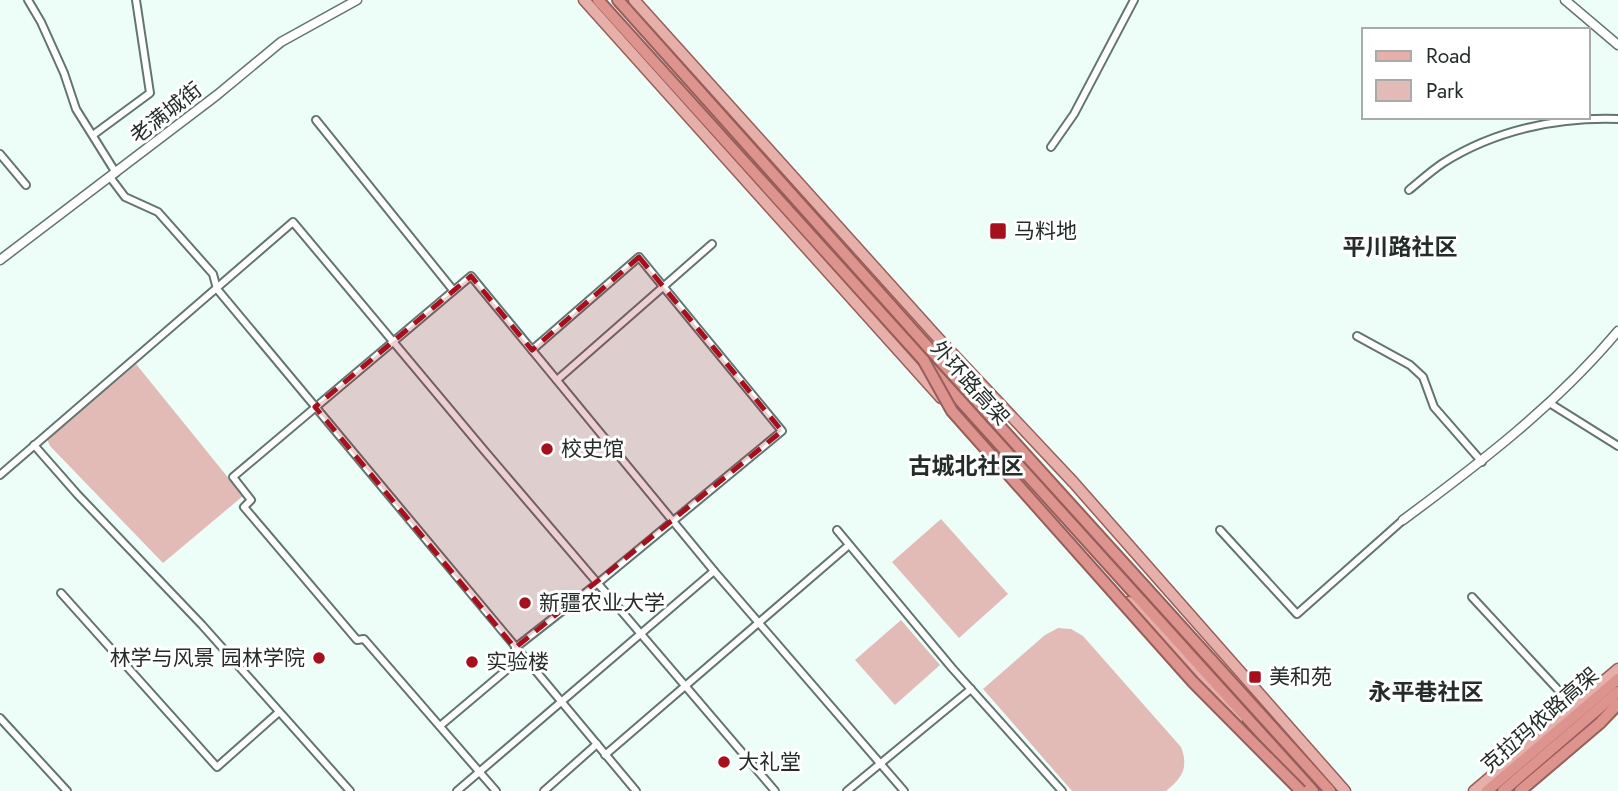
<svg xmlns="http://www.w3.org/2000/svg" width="1618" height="791" font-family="Jost,'Noto Sans SC',sans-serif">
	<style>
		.green { fill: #e2bbb6 }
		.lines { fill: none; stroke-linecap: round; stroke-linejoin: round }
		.minor-casing { stroke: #637570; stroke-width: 10 }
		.tertiary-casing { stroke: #637570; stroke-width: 11 }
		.primary-casing { stroke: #985e59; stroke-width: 13 }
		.trunk-casing { stroke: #985e59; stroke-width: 14 }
		.minor { stroke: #fff; stroke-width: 6 }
		.tertiary { stroke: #fff; stroke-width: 8 }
		.primary { stroke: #e6afaa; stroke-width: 10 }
		.trunk { stroke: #de948e; stroke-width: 10 }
		.trunk-bridge-casing { stroke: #985e59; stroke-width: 14; stroke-linecap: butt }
		.trunk-bridge { stroke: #de948e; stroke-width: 10 }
		.marked { fill: #a60f1c; fill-opacity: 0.2; stroke: #a60f1c; stroke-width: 5; stroke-dasharray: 14 9; stroke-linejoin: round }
		.poi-dot { fill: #a60f1c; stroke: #fff; stroke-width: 2.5 }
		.labels { text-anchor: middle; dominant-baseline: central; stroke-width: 6; stroke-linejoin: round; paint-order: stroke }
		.street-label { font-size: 21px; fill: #252d2a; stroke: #fff }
		.poi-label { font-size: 21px; fill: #252d2a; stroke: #fff; text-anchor: start }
		.neighbourhood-label { font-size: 23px; font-weight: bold; fill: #252d2a; stroke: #fff }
	</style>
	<rect width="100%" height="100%" fill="#edfef9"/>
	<g class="green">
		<path d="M136,364l107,132 -80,67 -113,-117 -3,-7z"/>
		<path d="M941,519l67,75 -49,44 -67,-76z"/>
		<path d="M901,620l39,45 -45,40 -40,-45z"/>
		<path d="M1058,628l13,1 12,7 98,111c8,21 1,31 -15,44h-94l-89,-102 62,-54z"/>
	</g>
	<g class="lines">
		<defs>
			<g id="minor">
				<path d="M28,0l13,22 23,51 12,36 40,64"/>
				<path d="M316,120l137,170"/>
				<path d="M93,135l57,-42 -14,-93"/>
				<path d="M1051,147l23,-33 60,-114"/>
				<path d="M0,154l26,31"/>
				<path d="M110,177l15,20 33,15 55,62 4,15 419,502"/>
				<path d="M1409,190c11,-9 22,-19 34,-27 52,-33 114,-46 175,-44"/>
				<path d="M1357,336l53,29 13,12 11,30 48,55"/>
				<path d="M557,380l155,-136"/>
				<path d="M1551,404l67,42"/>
				<path d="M34,445l43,49 125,131 148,166"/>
				<path d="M0,475l293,-253 190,227 292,342"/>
				<path d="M837,530l115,138 110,123"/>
				<path d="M1220,530l77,84 106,-94"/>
				<path d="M61,593l156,174 62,-55"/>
				<path d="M1472,597l102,110"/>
				<path d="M515,648l83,-65 184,-152 -143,-174 -107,93"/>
				<path d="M0,718l67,73"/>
				<path d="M440,726l83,-70"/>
				<path d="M605,755l244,-210"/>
				<path d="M457,791l257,-220"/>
				<path d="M496,791l-132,-152 -7,1 -113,-133 7,-7 -18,-23 238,-201 243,295 190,220"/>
				<path d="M544,791l53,-47"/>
				<path d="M847,791l124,-102"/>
			</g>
			<g id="tertiary">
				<path d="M1565,0l53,45"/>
				<path d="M0,260l217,-165 64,-53 76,-42"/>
				<path d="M1403,520c77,-57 153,-115 215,-189"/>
			</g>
			<g id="primary">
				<path d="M584,0l357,398"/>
				<path d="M634,0l304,338 136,145 271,308"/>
				<path d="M1129,602l108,118"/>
				<path d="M1474,791l144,-122"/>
			</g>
			<g id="trunk">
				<path d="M598,0l715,791"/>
				<path d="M618,0l310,347 402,444"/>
				<path d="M1487,791l131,-112"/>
				<path d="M1503,791l115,-99"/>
				<path d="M1520,791l80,-68 18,-19"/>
			</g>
		</defs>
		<use href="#minor" class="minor-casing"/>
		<use href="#tertiary" class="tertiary-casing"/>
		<use href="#primary" class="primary-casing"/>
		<use href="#trunk" class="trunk-casing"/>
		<use href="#minor" class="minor"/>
		<use href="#tertiary" class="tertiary"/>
		<use href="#primary" class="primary"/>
		<use href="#trunk" class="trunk"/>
		<defs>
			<path id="trunk-bridge" d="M924,361l28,50 241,271 108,109"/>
		</defs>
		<use href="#trunk-bridge" class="trunk-bridge-casing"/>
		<use href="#trunk-bridge" class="trunk-bridge"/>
	</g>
	<path class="marked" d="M639,257l143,174 -267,217 -200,-241 156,-131 61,74z"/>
	<g class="poi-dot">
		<rect x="989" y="222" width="18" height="18" rx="3.5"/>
		<circle cx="547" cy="449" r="7"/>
		<circle cx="525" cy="603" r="7"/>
		<circle cx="319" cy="658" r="7"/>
		<circle cx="472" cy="662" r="7"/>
		<rect x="1248" y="670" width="14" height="14" rx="3.5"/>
		<circle cx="724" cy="762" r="7"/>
	</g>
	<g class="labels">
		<g class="street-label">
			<text transform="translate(166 113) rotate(-38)">老满城街</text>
			<text transform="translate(970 383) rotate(48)">外环路高架</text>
			<text transform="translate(1540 720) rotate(-41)">克拉玛依路高架</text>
		</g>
		<g class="poi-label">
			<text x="1014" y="231">马料地</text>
			<text x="561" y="449">校史馆</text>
			<text x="539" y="603">新疆农业大学</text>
			<text x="305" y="658" text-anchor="end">林学与风景 园林学院</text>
			<text x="486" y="662">实验楼</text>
			<text x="1269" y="677">美和苑</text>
			<text x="738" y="762">大礼堂</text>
		</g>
		<g class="neighbourhood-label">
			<text x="1400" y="247">平川路社区</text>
			<text x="966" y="466">古城北社区</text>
			<text x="1426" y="692">永平巷社区</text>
		</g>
	</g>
	<rect x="1362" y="28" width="228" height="91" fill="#ffffff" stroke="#a8abaa" stroke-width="2"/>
	<rect x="1376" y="51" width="35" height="10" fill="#e6afaa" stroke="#a8abaa" stroke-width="2"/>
	<text x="1426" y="63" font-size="21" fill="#252d2a">Road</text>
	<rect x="1376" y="80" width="35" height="21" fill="#e2bbb6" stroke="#a8abaa" stroke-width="2"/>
	<text x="1426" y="98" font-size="21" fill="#252d2a">Park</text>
</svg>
